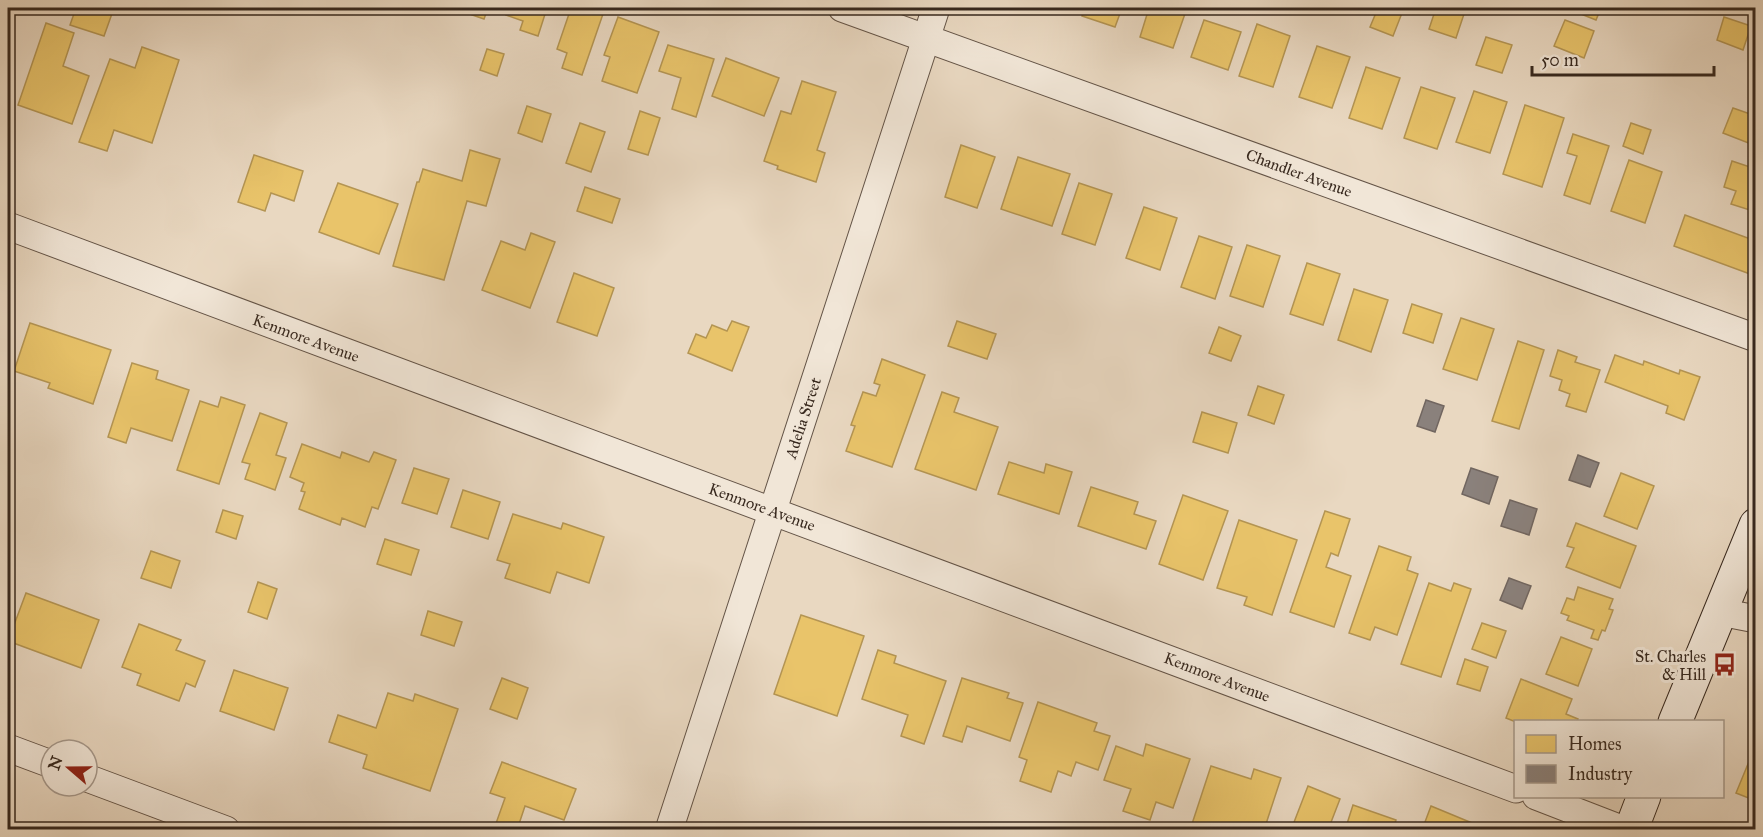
<svg xmlns="http://www.w3.org/2000/svg" width="1763" height="837" font-family="'IM FELL Great Primer',serif">
	<style>
		.homes { fill: #e9c46a; stroke: #b49553; stroke-width: 1.5 }
		.industry { fill: #8a817c; stroke: #716660; stroke-width: 1.5 }
		.lines { fill: none; stroke-linecap: round; stroke-linejoin: round }
		.minor-casing { stroke: #645447; stroke-width: 29 }
		.secondary-casing { stroke: #37281e; stroke-width: 35 }
		.minor { stroke: #f1e6d7; stroke-width: 27 }
		.secondary { stroke: #f1e6d7; stroke-width: 33 }
		.labels { text-anchor: middle; dominant-baseline: central; stroke-width: 6; stroke-linejoin: round; paint-order: stroke }
		.street-label { font-size: 16px; fill: #37281e; stroke: #f1e6d7 }
		.poi-label { font-size: 16px; fill: #37281e; stroke: #f1e6d7; text-anchor: end }
	</style>
	<rect width="100%" height="100%" fill="#e9d8c1"/>
	<filter id="stains"><feTurbulence type="fractalNoise" baseFrequency=".00333" numOctaves="4"/><feColorMatrix values="0 0 0 0 .2 0 0 0 0 .09 0 0 0 0 .02 0 0 0 .5 -.17"/></filter>
	<radialGradient id="worn" r=".72"><stop offset=".6" stop-color="#630" stop-opacity="0"/><stop offset="1" stop-color="#630" stop-opacity=".3"/></radialGradient>
	<g class="homes">
		<path d="M76,8h38l-10,28 -34,-11z"/>
		<path d="M459,8h29l-4,11 -26,-9z"/>
		<path d="M509,8h38l-9,28 -18,-6 3,-9 -17,-6z"/>
		<path d="M571,8h23l10,3 -22,64 -20,-7 5,-15 -10,-4z"/>
		<path d="M1085,8h37l-7,19 -33,-11z"/>
		<path d="M1149,8h38l-14,40 -33,-11z"/>
		<path d="M1378,8h11l13,5 -9,23 -23,-9z"/>
		<path d="M1436,8h30l-10,30 -27,-9z"/>
		<path d="M1572,8h29l-5,12 -25,-10z"/>
		<path d="M618,17l41,15 -22,61 -35,-12 8,-24 -6,-2z"/>
		<path d="M1724,17l27,9 -8,24 -26,-10z"/>
		<path d="M1204,20l37,12 -13,38 -37,-13z"/>
		<path d="M1565,20l29,11 -10,27 -30,-12z"/>
		<path d="M46,23l28,10 -11,33 26,10 -17,48 -54,-19z"/>
		<path d="M1257,24l33,12 -17,51 -34,-11z"/>
		<path d="M1486,37l26,8 -10,28 -26,-8z"/>
		<path d="M668,45l46,14 -18,58 -24,-8 9,-31 -22,-7z"/>
		<path d="M1317,46l33,11 -18,51 -33,-11z"/>
		<path d="M142,47l37,13 -27,83 -38,-13 -7,21 -28,-9 31,-83 25,9z"/>
		<path d="M487,49l17,5 -7,22 -17,-6z"/>
		<path d="M726,58l53,20 -15,38 -52,-20z"/>
		<path d="M1366,67l34,11 -18,51 -33,-11z"/>
		<path d="M802,81l34,11 -19,58 8,3 -9,29 -39,-13 1,-3 -14,-5 17,-50 10,3z"/>
		<path d="M1421,87l34,11 -18,51 -33,-11z"/>
		<path d="M1474,91l33,11 -17,51 -34,-11z"/>
		<path d="M1525,105l39,13 -22,69 -39,-13z"/>
		<path d="M527,106l24,8 -9,28 -24,-9z"/>
		<path d="M1733,108l23,8v30l-33,-13z"/>
		<path d="M640,111l20,7 -12,37 -20,-6z"/>
		<path d="M580,123l25,9 -14,40 -25,-9z"/>
		<path d="M1631,123l20,7 -8,24 -20,-8z"/>
		<path d="M1573,134l36,12 -19,58 -26,-9 13,-39 -10,-3z"/>
		<path d="M961,145l34,12 -18,51 -32,-11z"/>
		<path d="M470,150l30,9 -14,47 -19,-5 -23,79 -51,-14 24,-84h2l4,-13 39,12z"/>
		<path d="M254,155l49,16 -9,30 -23,-8 -6,18 -27,-9z"/>
		<path d="M1018,157l52,17 -18,52 -51,-17z"/>
		<path d="M1629,160l33,12 -17,51 -34,-12z"/>
		<path d="M1732,161l24,8v43l-25,-8 5,-13 -12,-4z"/>
		<path d="M338,183l60,21 -19,50 -60,-22z"/>
		<path d="M1079,183l33,11 -17,51 -33,-11z"/>
		<path d="M585,187l35,12 -8,24 -35,-12z"/>
		<path d="M1144,207l33,11 -17,52 -34,-12z"/>
		<path d="M1685,215l71,26v18l-6,15 -76,-28z"/>
		<path d="M531,233l24,9 -25,66 -48,-18 19,-49 24,9z"/>
		<path d="M1199,236l33,11 -17,52 -34,-12z"/>
		<path d="M1247,245l33,11 -17,51 -33,-11z"/>
		<path d="M1307,263l33,11 -17,51 -33,-11z"/>
		<path d="M574,273l40,15 -17,48 -40,-14z"/>
		<path d="M1354,289l34,11 -17,52 -33,-12z"/>
		<path d="M1412,304l30,10 -9,29 -30,-10z"/>
		<path d="M1461,318l33,11 -17,51 -34,-11z"/>
		<path d="M732,321l17,6 -17,44 -44,-18 8,-19 10,4 6,-13 15,6z"/>
		<path d="M957,321l39,13 -9,25 -39,-13z"/>
		<path d="M30,323l81,27 -18,54 -45,-16 2,-5 -36,-12z"/>
		<path d="M1219,327l22,9 -10,25 -22,-8z"/>
		<path d="M1518,341l26,9 -25,79 -27,-8z"/>
		<path d="M1558,350l19,7 -2,5 25,8 -14,42 -20,-6 4,-12 -11,-4 3,-10 -12,-4z"/>
		<path d="M1615,355l28,10 1,-4 35,13 1,-4 20,7 -16,43 -18,-7 2,-7 -63,-24z"/>
		<path d="M882,359l43,16 -33,92 -46,-16 9,-25 -4,-1 12,-33 13,4 4,-11 -6,-2z"/>
		<path d="M132,363l26,8 -2,8 33,11 -17,51 -41,-13 -5,15 -18,-6z"/>
		<path d="M1258,386l26,9 -10,29 -26,-9z"/>
		<path d="M942,392l17,6 -5,14 44,15 -22,63 -61,-21z"/>
		<path d="M221,397l24,8 -26,79 -42,-14 23,-69 18,6z"/>
		<path d="M1202,412l35,11 -9,30 -35,-11z"/>
		<path d="M260,413l27,10 -11,32 10,3 -11,32 -30,-11 5,-15 -8,-2z"/>
		<path d="M302,444l38,14 2,-6 27,10 5,-10 22,8 -18,49 -6,-2 -7,20 -23,-9 -2,7 -41,-16 6,-17 -4,-1 3,-8 -14,-6z"/>
		<path d="M1009,462l35,11 2,-9 26,8 -13,42 -61,-20z"/>
		<path d="M414,468l35,11 -12,35 -35,-11z"/>
		<path d="M1621,473l33,13 -17,43 -33,-13z"/>
		<path d="M1091,487l47,15 -4,12 22,7 -10,28 -68,-23z"/>
		<path d="M463,490l37,12 -12,37 -37,-12z"/>
		<path d="M1183,495l45,16 -25,69 -44,-16z"/>
		<path d="M223,510l20,6 -7,23 -20,-7z"/>
		<path d="M1325,511l25,8 -12,37 -7,-3 -5,14 25,9 -17,51 -44,-15z"/>
		<path d="M513,514l48,15 2,-6 41,14 -15,46 -32,-11 -7,21 -45,-15 5,-14 -13,-4z"/>
		<path d="M1239,520l58,20 -25,75 -28,-10 3,-8 -30,-9z"/>
		<path d="M1576,523l60,23 -16,42 -54,-21 8,-19 -7,-2z"/>
		<path d="M385,539l34,11 -8,25 -34,-11z"/>
		<path d="M1379,546l32,11 -4,13 11,4 -21,61 -22,-8 -5,13 -21,-7z"/>
		<path d="M151,551l29,10 -9,27 -30,-10z"/>
		<path d="M258,582l19,7 -10,30 -19,-7z"/>
		<path d="M1429,583l22,8 3,-8 17,6 -30,88 -40,-13z"/>
		<path d="M1578,587l35,12 -4,10 4,1 -8,21 -3,-1 -4,10 -7,-2 3,-8 -27,-10 2,-4 -8,-3 6,-15 7,2z"/>
		<path d="M26,593l73,27 -18,48 -73,-27z"/>
		<path d="M428,611l34,11 -8,24 -33,-11z"/>
		<path d="M801,615l63,21 -27,80 -63,-22z"/>
		<path d="M1482,623l24,8 -10,27 -24,-9z"/>
		<path d="M139,624l42,16 -5,10 29,11 -10,26 -9,-4 -7,18 -42,-16 4,-11 -19,-7z"/>
		<path d="M1561,637l31,12 -14,37 -32,-12z"/>
		<path d="M878,650l18,6 -2,7 52,18 -22,63 -23,-8 7,-21 -46,-16z"/>
		<path d="M1465,659l23,8 -8,24 -23,-7z"/>
		<path d="M234,670l54,18 -14,42 -54,-19z"/>
		<path d="M502,678l26,10 -11,31 -27,-10z"/>
		<path d="M962,678l47,15 -2,5 16,5 -13,38 -43,-15 -5,16 -19,-6z"/>
		<path d="M1521,679l51,20 -6,15 12,5 -1,3h-61l-10,-4z"/>
		<path d="M388,693l25,8 2,-7 43,15 -28,82 -67,-23 4,-13 -38,-13 9,-27 38,13z"/>
		<path d="M1038,702l59,21 -3,8 16,5 -12,34 -22,-8 -5,14 -13,-5 -7,21 -31,-11 7,-21 -8,-3z"/>
		<path d="M1146,744l44,15 -17,49 -17,-6 -6,18 -27,-9 8,-22 -27,-9 12,-34 27,10z"/>
		<path d="M1755,747h1v54l-20,-8z"/>
		<path d="M502,762l74,27 -12,31 -39,-14 -8,24 -23,-1 11,-31 -15,-5z"/>
		<path d="M1211,766l40,13 3,-10 27,9 -17,52h-74z"/>
		<path d="M1308,786l32,13 -12,31h-37z"/>
		<path d="M1353,805l43,15 -3,10h-48z"/>
		<path d="M1431,806l58,24h-67z"/>
	</g>
	<g class="industry">
		<path d="M1426,400l18,6 -9,26 -18,-6z"/>
		<path d="M1578,455l21,8 -9,24 -21,-7z"/>
		<path d="M1471,468l27,9 -9,27 -27,-10z"/>
		<path d="M1510,500l27,9 -8,26 -28,-9z"/>
		<path d="M1509,578l22,8 -9,23 -22,-9z"/>
	</g>
	<g class="lines">
		<defs>
			<g id="minor">
				<path d="M842,8l914,330"/>
				<path d="M8,226l1508,563"/>
				<path d="M1720,612l36,7"/>
				<path d="M8,748l43,16"/>
				<path d="M87,778l139,52"/>
				<path d="M1536,796l88,34"/>
				<path d="M669,830l267,-822"/>
			</g>
			<g id="secondary">
				<path d="M1675,722l81,-197"/>
				<path d="M1631,830l13,-34"/>
			</g>
		</defs>
		<use href="#minor" class="minor-casing"/>
		<use href="#secondary" class="secondary-casing"/>
		<use href="#minor" class="minor"/>
		<use href="#secondary" class="secondary"/>
	</g>
	<defs>
		<symbol id="bus-bare" viewBox="-9 -9 18 18"><path d="M-5-6H5V4H4V6H2V4H-2V6H-4V4H-5ZM-3.5-4V0h7V-4ZM-3.5 1.2v1.5H-2V1.2ZM2 1.2v1.5H3.5V1.2Z" fill="#8f2418" stroke="#f1e6d7" stroke-width="2.5" paint-order="stroke"/></symbol>
	</defs>
	<g fill-rule="evenodd">
		<use href="#bus-bare" x="1708" y="648" width="33" height="33"/>
	</g>
	<g class="labels">
		<g class="street-label">
			<text transform="translate(1299 173) rotate(20)">Chandler Avenue</text>
			<text transform="translate(306 338) rotate(20)">Kenmore Avenue</text>
			<text transform="translate(803 418) rotate(-72)">Adelia Street</text>
			<text transform="translate(762 507) rotate(20)">Kenmore Avenue</text>
			<text transform="translate(1217 677) rotate(21)">Kenmore Avenue</text>
		</g>
		<g class="poi-label">
			<text x="1706" y="656">St. Charles<tspan x="1706" dy="18">&amp; Hill</tspan></text>
		</g>
	</g>
	<rect width="1763" height="837" fill="none" stroke="#e9d8c1" stroke-width="30"/>
	<rect x="9" y="9" width="1745" height="819" fill="none" stroke="#37281e" stroke-width="3"/>
	<rect x="15" y="15" width="1733" height="807" fill="none" stroke="#37281e" stroke-width="1.5"/>
	<rect x="1514" y="720" width="210" height="78" fill="#f1e6d7" stroke="#a79a8d" stroke-width="1.5"/>
	<rect x="1526" y="735" width="30" height="18" fill="#e9c46a" stroke="#a79a8d" stroke-width="1.5"/>
	<text x="1568" y="750" font-size="18" fill="#37281e">Homes</text>
	<rect x="1526" y="765" width="30" height="18" fill="#8a817c" stroke="#a79a8d" stroke-width="1.5"/>
	<text x="1568" y="780" font-size="18" fill="#37281e">Industry</text>
	<g transform="translate(69 768) rotate(290)"><circle r="28" fill="#f1e6d7" stroke="#a79a8d" stroke-width="1.5"/>
	<path d="M0-4.5L10 22L0 15L-10 22Z" fill="#8f2418"/>
	<text y="-9" font-size="16" font-weight="bold" text-anchor="middle" fill="#37281e">N</text>
	</g>
	<path d="M1532 66v9h182v-9" fill="none" stroke="#37281e" stroke-width="3"/>
	<text x="1541" y="66" font-size="18" fill="#37281e" stroke="#f1e6d7" stroke-width="4.5" paint-order="stroke">50 m</text>
	<rect width="100%" height="100%" filter="url(#stains)"/>
	<rect width="100%" height="100%" fill="url(#worn)"/>
</svg>
